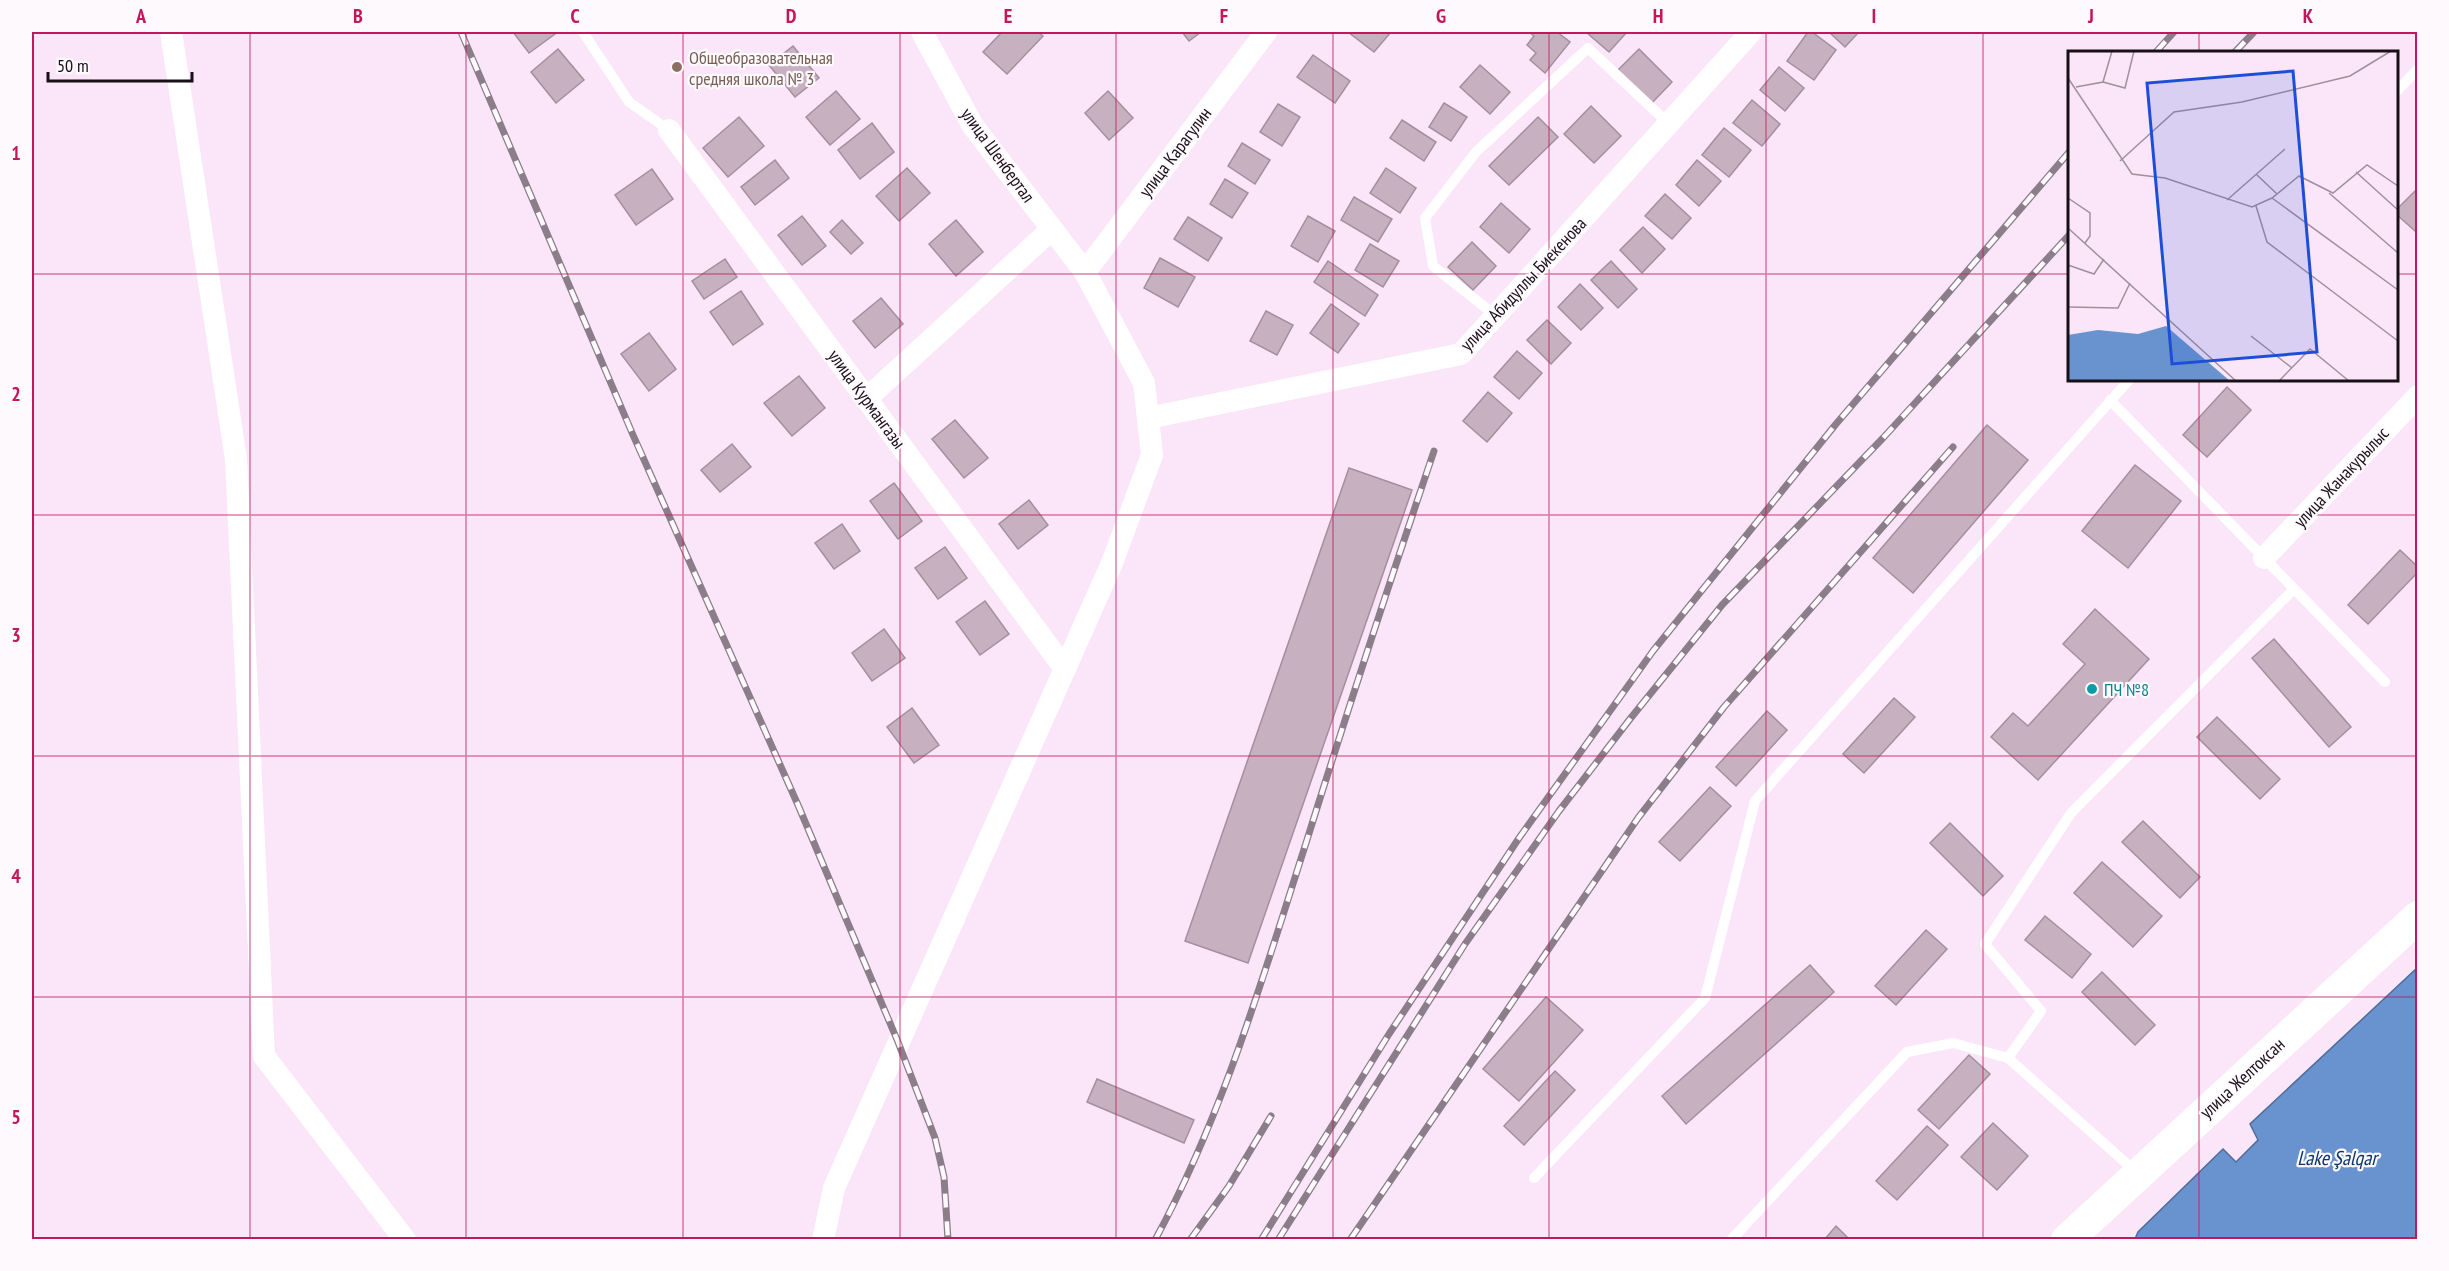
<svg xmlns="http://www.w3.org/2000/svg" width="2449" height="1271" font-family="'PT Sans Narrow',sans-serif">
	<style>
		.water { fill: #6993cf; stroke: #506c98; stroke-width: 1.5 }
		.building { fill: #c7b1c1; stroke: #a38f9d; stroke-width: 1.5 }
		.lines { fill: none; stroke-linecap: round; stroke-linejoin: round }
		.service { stroke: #fff; stroke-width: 10 }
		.minor { stroke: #fff; stroke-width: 22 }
		.secondary { stroke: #fff; stroke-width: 32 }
		.rail-casing { stroke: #8b7d8a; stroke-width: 7 }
		.rail { stroke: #fdf9fd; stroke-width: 4.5; stroke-dasharray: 14; stroke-linecap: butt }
		.grid { fill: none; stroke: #c2185b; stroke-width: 1.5; stroke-opacity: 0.55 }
		.education-dot { fill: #8d6e63; stroke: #fdf9fd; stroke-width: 2 }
		.culture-dot { fill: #0f9aa8; stroke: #fdf9fd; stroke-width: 2 }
		.labels { text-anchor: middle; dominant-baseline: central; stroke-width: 4.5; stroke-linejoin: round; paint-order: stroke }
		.education-label { font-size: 18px; fill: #785e54; stroke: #fdf9fd; text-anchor: start }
		.street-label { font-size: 18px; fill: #171016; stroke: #fdf9fd }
		.culture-label { font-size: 18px; fill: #0d838f; stroke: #fdf9fd; text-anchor: start }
		.water-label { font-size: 20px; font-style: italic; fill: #0d366c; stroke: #fdf9fd }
		.inset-road { fill: none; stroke: #9f909e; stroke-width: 1.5 }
		.view { fill: #1d4ed8; fill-opacity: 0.15; stroke: #1d4ed8; stroke-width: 3 }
		.inset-edge { fill: none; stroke: #171016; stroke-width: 3 }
		.neatline { fill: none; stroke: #c2185b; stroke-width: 2 }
		.grid-label { font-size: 20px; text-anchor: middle; font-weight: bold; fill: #c2185b }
	</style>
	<rect width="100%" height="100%" fill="#fae6f8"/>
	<path class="water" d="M2417,968v271h-282l3,-7 85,-83 13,13 22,-22 -8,-16z"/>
	<g class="building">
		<path d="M513,32h39l3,2 -26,19z"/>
		<path d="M1002,32h36l5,4 -36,38 -24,-22z"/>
		<path d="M1182,32h19l-12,9z"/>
		<path d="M1348,32h43l-17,20z"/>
		<path d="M1529,32h28l13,10 -25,31 -15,-13 6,-7 -9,-8 7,-9z"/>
		<path d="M1586,32h41l-18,20z"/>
		<path d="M1808,32h4l24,18 -22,30 -27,-19z"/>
		<path d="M1829,32h30l-14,15z"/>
		<path d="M793,46l26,32 -24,19 -26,-32z"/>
		<path d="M558,49l26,31 -28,23 -25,-31z"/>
		<path d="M1639,49l33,33 -22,23 -33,-34z"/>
		<path d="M1313,55l37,26 -15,22 -38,-26z"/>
		<path d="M1480,65l30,27 -20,22 -30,-27z"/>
		<path d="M1779,67l25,21 -19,23 -25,-21z"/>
		<path d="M836,91l24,28 -30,26 -24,-28z"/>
		<path d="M1108,91l25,27 -24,22 -24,-27z"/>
		<path d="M1752,100l28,24 -18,22 -29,-23z"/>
		<path d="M1444,103l23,14 -16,24 -22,-14z"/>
		<path d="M1278,104l22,13 -18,29 -22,-14z"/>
		<path d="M1591,106l30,30 -27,27 -30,-29z"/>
		<path d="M739,117l25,29 -36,31 -25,-29z"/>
		<path d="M1538,117l20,20 -49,48 -20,-19z"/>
		<path d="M1402,120l34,22 -12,19 -34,-23z"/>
		<path d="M872,123l22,29 -34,27 -22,-29z"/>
		<path d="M1724,128l27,22 -22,27 -27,-22z"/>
		<path d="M1242,143l28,17 -15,24 -27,-18z"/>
		<path d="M775,160l14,18 -34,27 -14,-18z"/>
		<path d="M1697,160l24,21 -22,25 -23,-21z"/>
		<path d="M907,168l23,25 -31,28 -23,-25z"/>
		<path d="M1386,168l30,20 -16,25 -30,-20z"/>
		<path d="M652,169l21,30 -37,26 -21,-30z"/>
		<path d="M1225,179l23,14 -16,25 -22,-14z"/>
		<path d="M2418,188v40l-3,3 -19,-17v-4z"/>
		<path d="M1665,194l26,24 -19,21 -27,-23z"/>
		<path d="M1354,197l38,22 -14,23 -37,-22z"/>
		<path d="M1501,203l29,26 -21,24 -29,-26z"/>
		<path d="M802,216l24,30 -24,19 -24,-30z"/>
		<path d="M1308,216l27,15 -17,31 -27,-16z"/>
		<path d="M1188,217l34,21 -14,23 -34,-22z"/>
		<path d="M842,220l21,23 -12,11 -21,-22z"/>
		<path d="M956,220l27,32 -27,24 -27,-32z"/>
		<path d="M1643,227l22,22 -23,24 -22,-23z"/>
		<path d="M1472,242l24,24 -23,24 -25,-23z"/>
		<path d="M1370,244l29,17 -16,26 -28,-17z"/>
		<path d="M1160,258l35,19 -17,30 -34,-19z"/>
		<path d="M725,259l12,18 -33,22 -12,-18z"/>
		<path d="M1328,261l50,34 -13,21 -51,-34z"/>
		<path d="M1611,261l26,28 -19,19 -27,-28z"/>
		<path d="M1580,284l23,24 -22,22 -23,-23z"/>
		<path d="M741,291l22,33 -30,21 -23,-33z"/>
		<path d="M881,298l22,26 -28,24 -22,-27z"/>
		<path d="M1331,304l28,20 -21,29 -28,-20z"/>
		<path d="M1266,311l27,14 -16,30 -27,-14z"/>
		<path d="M1547,320l24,23 -20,21 -24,-24z"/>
		<path d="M649,333l27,36 -27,22 -28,-37z"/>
		<path d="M1517,351l25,22 -23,26 -25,-22z"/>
		<path d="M799,376l26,32 -33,28 -28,-33z"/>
		<path d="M2227,387l24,23 -44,47 -24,-22z"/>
		<path d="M1488,392l24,21 -25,29 -24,-21z"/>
		<path d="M955,420l33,38 -24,20 -32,-39z"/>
		<path d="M1987,425l41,35 -115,133 -40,-35z"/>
		<path d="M732,444l19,23 -31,25 -19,-22z"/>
		<path d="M2135,465l46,36 -53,67 -46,-37z"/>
		<path d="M1349,468l63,22 -164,473 -63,-22z"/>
		<path d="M894,483l28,38 -24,18 -28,-38z"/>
		<path d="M1029,500l19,25 -30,24 -19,-25z"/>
		<path d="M842,524l18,27 -26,18 -19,-26z"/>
		<path d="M945,547l22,31 -29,21 -23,-31z"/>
		<path d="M2400,550l18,17v5l-50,52 -20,-19z"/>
		<path d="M985,601l24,33 -29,21 -24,-33z"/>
		<path d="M2095,609l54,50 -111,121 -47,-43 22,-24 15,13 57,-62 -22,-20z"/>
		<path d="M884,629l21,29 -33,23 -20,-28z"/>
		<path d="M2274,639l77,88 -22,20 -77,-89z"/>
		<path d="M1894,698l21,19 -51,56 -21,-19z"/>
		<path d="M912,708l27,37 -25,18 -27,-36z"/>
		<path d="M1767,711l20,19 -51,56 -20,-19z"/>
		<path d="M2217,717l63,62 -20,20 -63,-62z"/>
		<path d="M1710,787l21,19 -51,55 -21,-19z"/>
		<path d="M2143,821l57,56 -20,21 -58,-56z"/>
		<path d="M1950,823l53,53 -20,20 -53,-53z"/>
		<path d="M2102,862l60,54 -29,31 -59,-54z"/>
		<path d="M2045,916l46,38 -19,24 -47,-38z"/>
		<path d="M1926,930l21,19 -51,56 -21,-19z"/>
		<path d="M1810,965l24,27 -148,132 -24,-28z"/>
		<path d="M2102,972l53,53 -20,20 -53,-53z"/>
		<path d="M1546,997l37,33 -64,71 -36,-32z"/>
		<path d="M1969,1055l21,19 -51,55 -21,-19z"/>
		<path d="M1555,1071l20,19 -51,55 -20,-19z"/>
		<path d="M1097,1079l97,41 -10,23 -97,-41z"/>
		<path d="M1993,1123l35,33 -31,34 -36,-33z"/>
		<path d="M1927,1126l21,19 -51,55 -21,-19z"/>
		<path d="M1836,1226l14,14h-26z"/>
	</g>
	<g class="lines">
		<g class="service">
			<path d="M583,32l46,70 40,28"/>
			<path d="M2396,92l22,-23"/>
			<path d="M1495,315l-62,-49 -8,-48 51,-66 112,-104 80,75"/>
			<path d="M2110,400l275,282"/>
			<path d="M2008,1058l33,-47 -56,-67 86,-131 223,-224"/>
			<path d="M1534,1178l171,-180 50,-197 374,-421"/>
			<path d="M1731,1240l176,-188 46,-9 55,15 128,114"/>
		</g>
		<g class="minor">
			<path d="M171,32l65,427 28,597 141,184"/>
			<path d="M669,130l396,539"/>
			<path d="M1085,272l181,-240"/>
			<path d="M866,399l186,-170"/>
			<path d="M1148,418l313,-64 290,-322"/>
			<path d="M2264,558l154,-162"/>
			<path d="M823,1240l11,-52 278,-625 40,-108 -8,-72 -59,-111 -112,-146 -51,-94"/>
		</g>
		<path class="secondary" d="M2067,1240l351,-323"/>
		<defs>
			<g id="rail">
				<path d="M461,32l172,403 165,370 100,237 37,96 9,39 4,63"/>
				<path d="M2156,52l18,-20"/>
				<path d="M2235,52l19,-20"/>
				<path d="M1155,1240c68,-125 108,-263 151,-397 41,-131 84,-262 128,-392"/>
				<path d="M1190,1240l39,-54 42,-70"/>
				<path d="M1261,1240l128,-206 130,-196 134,-187 183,-227 234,-273"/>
				<path d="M1278,1240l187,-296 94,-133 71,-92 92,-114 161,-167 187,-204"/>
				<path d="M1350,1240l288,-422 86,-111 229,-260"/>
			</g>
		</defs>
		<use href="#rail" class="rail-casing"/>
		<use href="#rail" class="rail"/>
	</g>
	<path class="grid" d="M250,32v1208M466,32v1208M683,32v1208M900,32v1208M1116,32v1208M1333,32v1208M1549,32v1208M1766,32v1208M1983,32v1208M2199,32v20M32,274h2038M2396,274h22M2199,380v860M32,515h2386M32,756h2386M32,997h2386"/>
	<circle class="education-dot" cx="677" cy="67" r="6"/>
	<circle class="culture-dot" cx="2092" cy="689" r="6"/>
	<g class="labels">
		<g class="education-label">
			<text x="689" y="57">Общеобразовательная<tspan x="689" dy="21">средняя школа № 3</tspan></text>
		</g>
		<g class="street-label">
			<text transform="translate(1175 152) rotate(-53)">улица Карагулин</text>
			<text transform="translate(998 155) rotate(54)">улица Шенбертал</text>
			<text transform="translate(1523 284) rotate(-47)">улица Абидуллы Биекенова</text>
			<text transform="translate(867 399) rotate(54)">улица Курмангазы</text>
			<text transform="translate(2341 477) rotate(-47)">улица Жанакурылыс</text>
			<text transform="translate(2242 1078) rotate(-43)">улица Желтоксан</text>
		</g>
		<g class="culture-label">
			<text x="2104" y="689">ПЧ №8</text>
		</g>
		<g class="water-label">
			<text x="2337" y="1158">Lake Şalqar</text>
		</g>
	</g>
	<g transform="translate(2068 51)">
		<rect width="330" height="330" fill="#fae6f8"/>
		<path d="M98,275l64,55h-162v-46l30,-5 40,4z" fill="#6993cf"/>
		<path class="inset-road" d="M0,27l64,96 33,4 87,29 20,-9 27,-22 34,17 34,-28 31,21M35,31l22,6 9,-37M8,36l27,-5 9,-31M52,110l54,-49 68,-10 108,-26 41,-25M288,121l42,38M188,123l21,20M261,142l69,60M0,147l22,15v23l-5,7M204,147l126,92M159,149l58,-51M188,155l11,36 131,99M0,177l168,153M0,214l26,9 10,-15M0,256l50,1 12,-25M183,285l41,32M211,330l31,-32 39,32"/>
		<path class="view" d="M225,20l24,281 -145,12 -25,-281z"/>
		<rect width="330" height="330" class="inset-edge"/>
	</g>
	<rect width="2449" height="1271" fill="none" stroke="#fdf9fd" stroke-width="66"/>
	<path d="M48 72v9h144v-9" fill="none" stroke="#171016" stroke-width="3"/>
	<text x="57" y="72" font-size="18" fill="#171016" stroke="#fdf9fd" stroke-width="4.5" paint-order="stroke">50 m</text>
	<rect x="33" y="33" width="2383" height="1205" class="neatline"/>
	<g class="grid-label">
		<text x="141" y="23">A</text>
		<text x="358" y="23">B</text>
		<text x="575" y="23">C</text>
		<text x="791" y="23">D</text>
		<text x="1008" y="23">E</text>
		<text x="1224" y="23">F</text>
		<text x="1441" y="23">G</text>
		<text x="1658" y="23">H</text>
		<text x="1874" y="23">I</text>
		<text x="2091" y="23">J</text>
		<text x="2308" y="23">K</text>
		<text x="16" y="160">1</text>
		<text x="16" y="401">2</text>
		<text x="16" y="642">3</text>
		<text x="16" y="883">4</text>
		<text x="16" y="1124">5</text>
	</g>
</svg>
